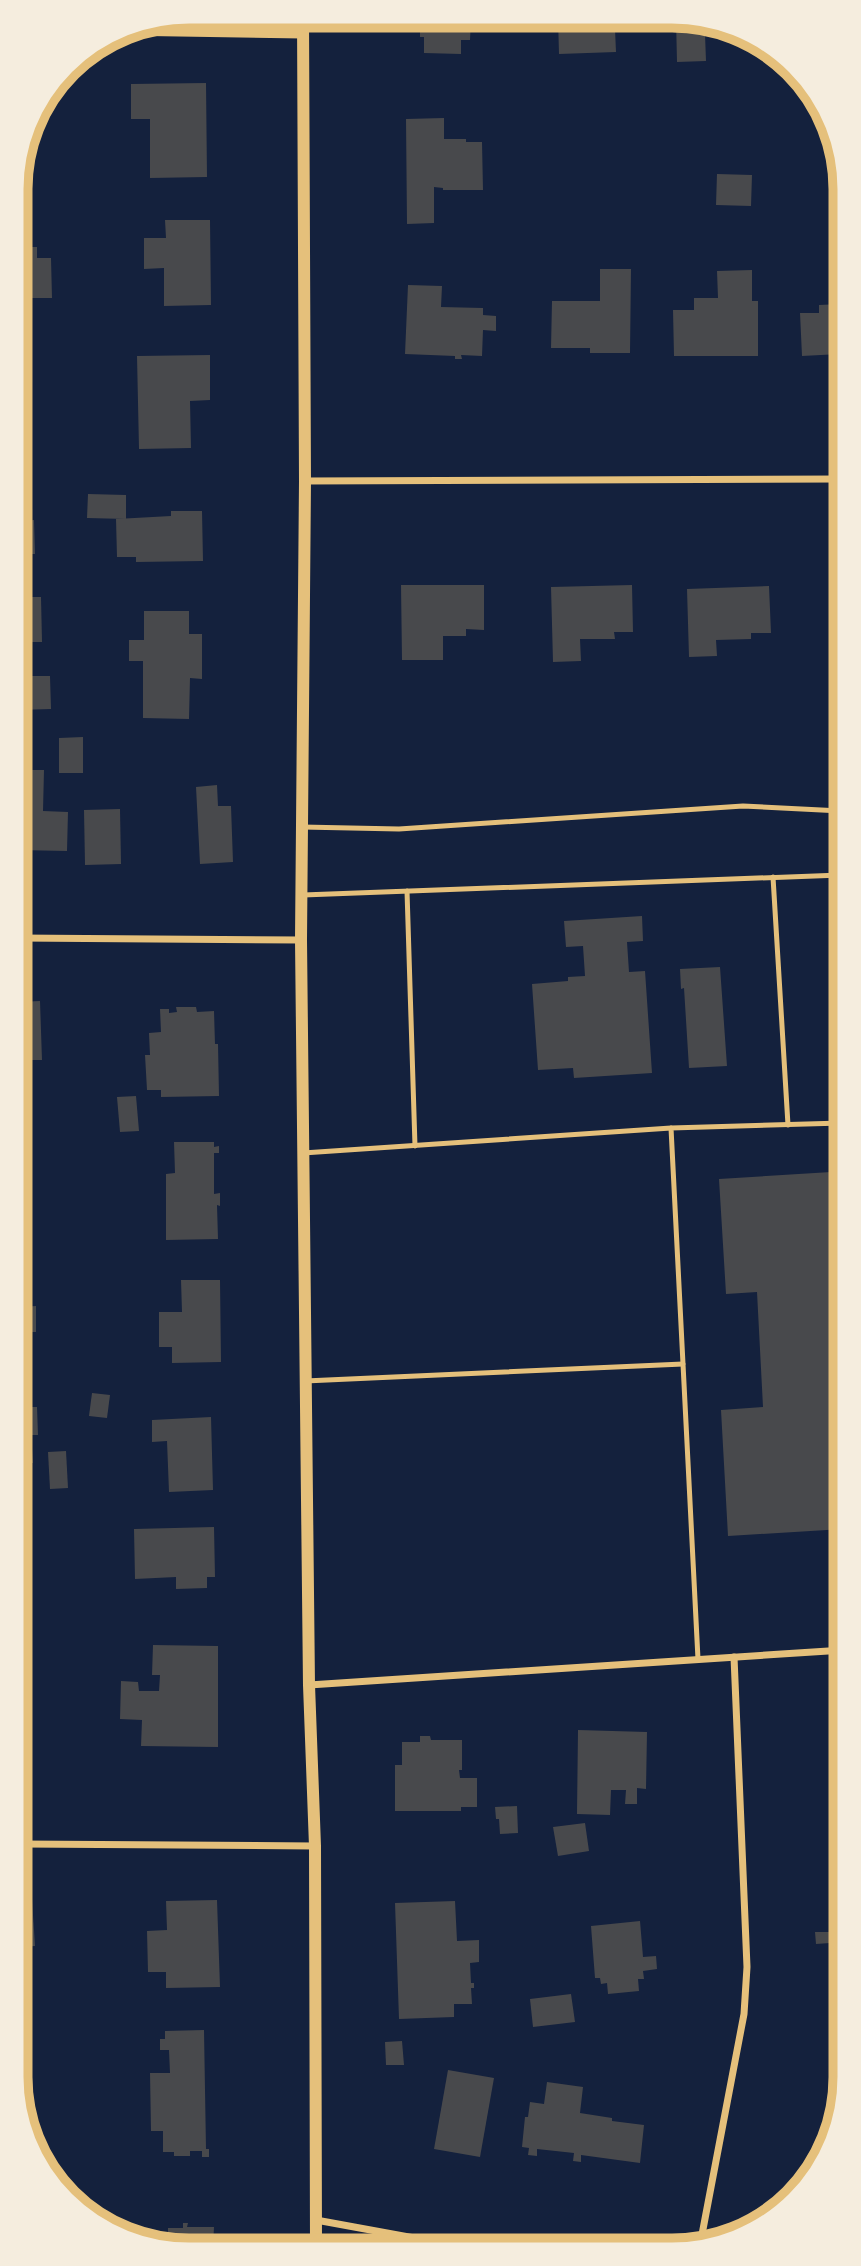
<svg xmlns="http://www.w3.org/2000/svg" width="861" height="2266" font-family="'IBM Plex Sans',sans-serif">
	<style>
		.building { fill: #48494c }
		.lines { fill: none; stroke-linecap: round; stroke-linejoin: round }
		.service { stroke: #e5c07b; stroke-width: 5 }
		.minor { stroke: #e5c07b; stroke-width: 7 }
		.tertiary { stroke: #e5c07b; stroke-width: 12 }
		.rim { fill: none; stroke: #e5c07b; stroke-width: 9 }
	</style>
	<rect width="100%" height="100%" fill="#14213d"/>
	<g class="building">
		<path d="M420,17l51,1 -1,22h-9v14l-37,-1v-16h-4z"/>
		<path d="M558,18l74,1v10h-17l1,23 -57,2z"/>
		<path d="M676,19h29l27,14 -27,1 1,27 -29,1z"/>
		<path d="M206,83l1,94 -57,1v-59h-19v-35z"/>
		<path d="M444,118v21h22v3h16l1,48h-40v-2l-9,-1v36l-27,1 -1,-105z"/>
		<path d="M32,119l1,23h-7l1,-6z"/>
		<path d="M717,174l35,1 -1,31 -35,-1z"/>
		<path d="M165,220h45l1,85 -47,1v-38l-20,1v-31h22z"/>
		<path d="M16,233h13v14h8v11h14l1,40h-25v11h-10z"/>
		<path d="M600,269h31l-1,84h-40v-5h-39l1,-47h48z"/>
		<path d="M752,270v31h6v55h-84l-1,-46h21v-12h24l-1,-27z"/>
		<path d="M408,285l34,1 -1,21 42,1v7l13,1v15l-13,-1 -1,26 -21,-1 1,4h-7v-3l-50,-2z"/>
		<path d="M840,304v50l-38,2 -2,-43h19v-8z"/>
		<path d="M210,355v45l-20,1 1,47 -52,1 -2,-93z"/>
		<path d="M17,367h8l-1,69h-7z"/>
		<path d="M88,494l38,1v24l-39,-1z"/>
		<path d="M17,502h3v19l14,-1 1,34h-4l1,28h-15z"/>
		<path d="M171,511h31l1,50 -67,1v-5h-19l-1,-38 55,-3z"/>
		<path d="M401,585h83v45l-18,-1v7h-23v24h-41z"/>
		<path d="M632,585l1,47h-19l1,7h-35l1,22 -28,1 -2,-75z"/>
		<path d="M769,586l2,47h-20v6l-35,1 1,16 -28,1 -2,-68z"/>
		<path d="M841,589v53h-8l-2,-52z"/>
		<path d="M17,597h24l1,45h-25z"/>
		<path d="M144,611h45v23h13v45l-12,-1 -1,41 -46,-1v-57h-14v-21h15z"/>
		<path d="M18,676h32l1,33 -33,1z"/>
		<path d="M83,737v36h-24v-35z"/>
		<path d="M18,770h26l-1,41 25,1 -1,39 -49,-1z"/>
		<path d="M217,785l1,21h13l2,56 -33,2 -4,-77z"/>
		<path d="M120,809l1,55 -36,1 -1,-55z"/>
		<path d="M642,916l1,25 -16,1 2,30 16,-1 7,102 -78,5 -1,-10 -35,2 -6,-86 36,-3v-4l17,-1 -2,-30 -17,1 -2,-26z"/>
		<path d="M720,967l7,99 -38,2 -5,-80 -3,1 -1,-20z"/>
		<path d="M40,1001l2,59h-16v5l-5,1v4h-2l-1,-68z"/>
		<path d="M176,1007h20l1,5 17,-1 1,33h3l1,52 -58,1v-7h-14l-2,-35h5l-1,-22 12,-1 -1,-23h9v4l8,-1z"/>
		<path d="M136,1096l3,35 -19,1 -3,-35z"/>
		<path d="M174,1142h40v5l5,-1v7h-5v41l6,-1v13l-3,-1 1,34 -52,1v-66l9,-1z"/>
		<path d="M831,1168h11l1,361 -115,7 -7,-126 42,-3 -6,-115 -31,2 -7,-115 112,-7z"/>
		<path d="M181,1280h39l1,82 -49,1v-16h-13v-35h23z"/>
		<path d="M36,1306v26h-17v-25z"/>
		<path d="M92,1393l18,2 -3,23 -18,-2z"/>
		<path d="M20,1407h17l1,28h-7l2,28h-13z"/>
		<path d="M211,1417l2,73 -44,2 -2,-51 -15,1v-22z"/>
		<path d="M66,1451l2,37 -18,1 -2,-37z"/>
		<rect x="20" y="1509" width="5" height="26"/>
		<path d="M214,1527l1,50h-8v11l-31,1v-12l-41,2 -1,-50z"/>
		<path d="M153,1645l65,1v101l-77,-1 1,-26 -22,-1 1,-38 17,1 1,9h20l1,-16h-8z"/>
		<path d="M578,1730l69,2 -1,57 -9,-1v16h-12l1,-14h-15l-1,25 -33,-1z"/>
		<path d="M420,1736h10l1,4h31v30h-3l1,8h17v29h-16v4h-66v-46h7v-23h18z"/>
		<path d="M517,1806l1,27 -18,1 -1,-15h-3l-1,-12z"/>
		<path d="M585,1823l4,28 -31,5 -5,-29z"/>
		<path d="M32,1899l3,47 -14,1v-47z"/>
		<path d="M217,1900l3,87 -54,1v-16h-18l-1,-41 20,-1 -1,-29z"/>
		<path d="M455,1901l2,40 22,-1v22l-9,1 1,20h3v5h-3l1,16h-18v13l-55,2 -4,-116z"/>
		<path d="M830,1918h14l1,85h-13l-2,-60 -14,1 -1,-12h16z"/>
		<path d="M640,1921l3,36 13,-1 1,13 -14,2 1,8h-6l1,12 -31,3 -1,-11 -6,1 -1,-6h-5l-4,-52z"/>
		<path d="M571,1994l4,28 -42,5 -3,-28z"/>
		<path d="M204,2030l2,119h3v8h-7v-6h-12v5h-16v-4h-11v-21h-12l-1,-58h20l-1,-23h-9v-11h5v-8z"/>
		<path d="M32,2032v47l-11,1v-47z"/>
		<path d="M402,2041l2,24h-18l-1,-23z"/>
		<path d="M448,2070l46,8 -14,79 -46,-8z"/>
		<path d="M547,2082l36,5 -3,26 32,5v3l32,4 -4,38 -59,-8v7l-8,-1 1,-8 -37,-4v7l-9,-1 1,-7 -7,-1 3,-30h3l2,-15 14,2z"/>
		<path d="M183,2223h5l-1,4h27l-1,20h-45v-19h15z"/>
	</g>
	<g class="lines">
		<g class="service">
			<path d="M302,827l97,2 344,-23 98,5"/>
			<path d="M773,877l15,248"/>
			<path d="M407,891l8,255"/>
			<path d="M303,895l538,-20"/>
			<path d="M303,1153l368,-25"/>
			<path d="M305,1381l378,-17"/>
			<path d="M698,1659l-27,-531 171,-5"/>
		</g>
		<g class="minor">
			<path d="M117,32l186,3"/>
			<path d="M305,481l535,-2"/>
			<path d="M18,938l283,2"/>
			<path d="M309,1685l535,-35"/>
			<path d="M21,1844l294,2"/>
			<path d="M316,2220l142,26"/>
			<path d="M700,2245l44,-231 3,-47 -13,-310"/>
		</g>
		<path class="tertiary" d="M303,16l2,465 -4,459 8,745 6,161 1,400"/>
	</g>
	<path d="M0 0H861V2266H0ZM189 28H672A161 161 0 0 1 833 189V2077A161 161 0 0 1 672 2238H189A161 161 0 0 1 28 2077V189A161 161 0 0 1 189 28Z" fill="#f5edde" fill-rule="evenodd"/>
	<path class="rim" d="M189 28H672A161 161 0 0 1 833 189V2077A161 161 0 0 1 672 2238H189A161 161 0 0 1 28 2077V189A161 161 0 0 1 189 28Z"/>
</svg>
